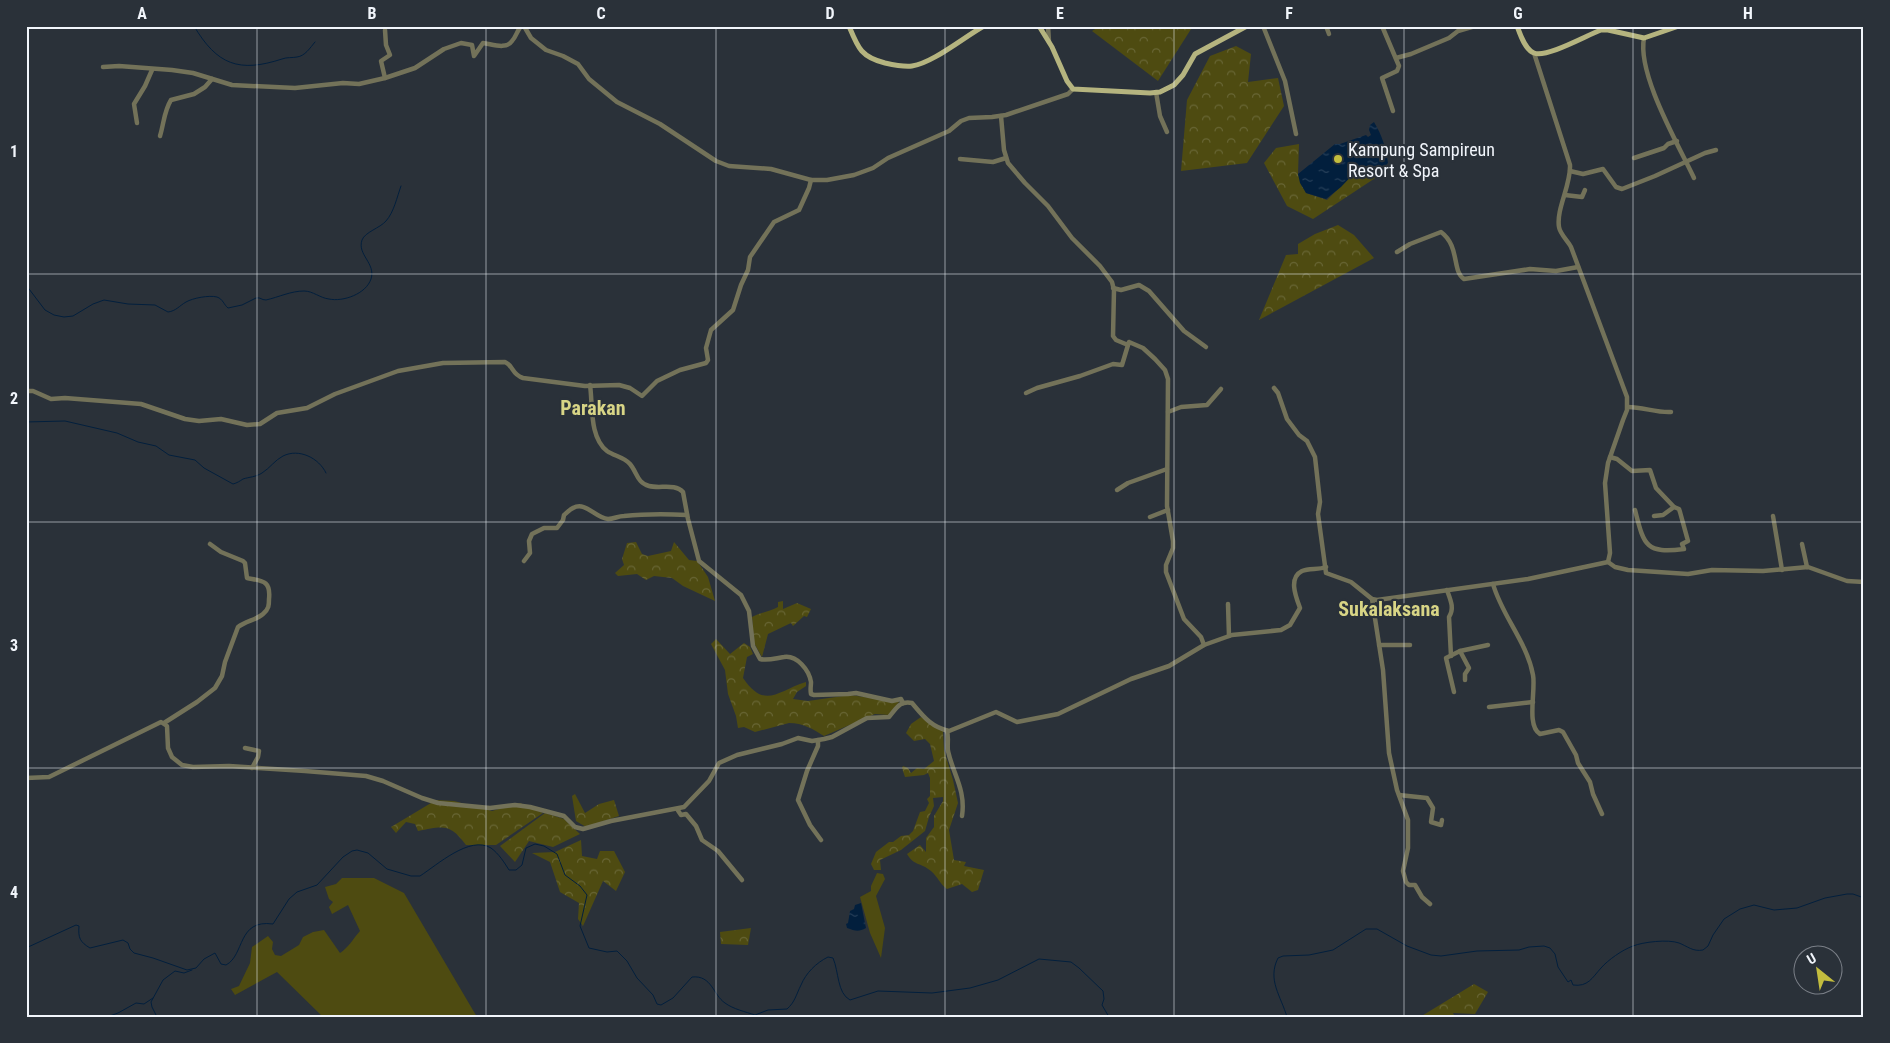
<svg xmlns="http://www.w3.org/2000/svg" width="1890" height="1043" font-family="'Roboto Condensed',sans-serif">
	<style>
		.grass { fill: #4e4b11 }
		.forest { fill: url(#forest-crowns) }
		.water { fill: url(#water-ripples) }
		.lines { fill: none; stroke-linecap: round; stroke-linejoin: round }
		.stream { stroke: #021f3d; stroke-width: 1 }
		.minor { stroke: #737259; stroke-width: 4.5 }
		.major { stroke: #b5b47f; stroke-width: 5 }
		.grid { fill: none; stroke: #f1f5fb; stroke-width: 1; stroke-opacity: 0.55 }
		.poi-dot { fill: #c3bd3e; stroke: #2a3139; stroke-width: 2 }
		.labels { text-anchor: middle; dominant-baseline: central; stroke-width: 4.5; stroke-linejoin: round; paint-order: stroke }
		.poi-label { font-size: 18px; fill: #f1f5fb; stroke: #2a3139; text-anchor: start }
		.quarter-label { font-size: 20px; font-weight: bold; fill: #d8d586; stroke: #2a3139 }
		.neatline { fill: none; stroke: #f1f5fb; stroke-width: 2 }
		.grid-label { font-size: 16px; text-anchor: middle; font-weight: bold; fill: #f1f5fb }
	</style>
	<defs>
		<pattern id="forest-crowns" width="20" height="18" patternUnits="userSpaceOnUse" patternTransform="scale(1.25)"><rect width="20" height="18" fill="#4e4b11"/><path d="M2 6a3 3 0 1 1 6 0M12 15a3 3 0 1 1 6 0" fill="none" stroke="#686635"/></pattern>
		<pattern id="water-ripples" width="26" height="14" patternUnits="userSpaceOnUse" patternTransform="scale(1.25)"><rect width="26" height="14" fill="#021f3d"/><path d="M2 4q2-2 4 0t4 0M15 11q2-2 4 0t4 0" fill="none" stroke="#27405a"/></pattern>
	</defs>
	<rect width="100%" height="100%" fill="#2a3139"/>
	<g class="grass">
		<path d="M877,873l6,1 2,5 -9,17 9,32 -4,30 -11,-25 -10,-36 11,-6v-5z"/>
		<path d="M342,878h32l30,15 73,124h-154l-46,-45 -42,23 -4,-6 8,-3 11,-23 2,-16 16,-11 5,6 -1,7 3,6 6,1 18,-11 4,-8 10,-5 11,-2 16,23c8,-5 13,-14 20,-22l-12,-26 -16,9 -3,-7 4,-5 -4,-3 -4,-12 11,-3z"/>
	</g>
	<g class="forest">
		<path d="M1100,26h93l-35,55 -66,-50z"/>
		<path d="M1236,46l15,8 -3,28 30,-4 6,28 -37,57 -66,8 6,-71 23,-44z"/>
		<path d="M1299,144l-1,30 8,19 21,7 34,-34 28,3 -76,50 -26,-13 -23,-43 12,-15z"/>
		<path d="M1338,225l16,10 20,23 -115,62 27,-65 12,-1v-10l17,-10z"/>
		<path d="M636,542l6,12 6,2 23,-5 3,-9 15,18 8,1 5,7 6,9 7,24 -32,-15 -11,-8 -18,-2 -8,4 -9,-6 -19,2 -3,-3 9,-8 -2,-6 5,-16z"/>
		<path d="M783,601v8l14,-6 14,6 -4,8 -3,-1 -11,10 -2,-3 -23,11 -6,23 -8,-14 -2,-26c9,-5 17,-5 26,-10v-5z"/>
		<path d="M716,639l14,15 14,-11 6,4 3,7 -6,3 -4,21c22,32 34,13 63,4v4l-9,6 -4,7 15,2 42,-6 49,7 -10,13 -14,-1 -51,22c-11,-7 -21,-13 -35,-13l-34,9 -11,-5 -6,1 -2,-12 -8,-22 -3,-24 -14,-26z"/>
		<path d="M921,717l22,14 1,19 9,30 5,23 -9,27 5,30 12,2 -2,4 20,4 -6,20 -6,2 -10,-8 -15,5c-7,-5 -9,-12 -16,-18 -11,-9 -17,-5 -24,-17l13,-9 6,7v-14l8,-11v-11l9,-15v-4l-10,1 1,8 -5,11 -4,14 -24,19 -21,10 1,10h-7l-3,-6 5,-12 13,-10h4l8,-6 8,-1 4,-4 7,-19 5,-1 4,-8 -2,-4 3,-3v-18l-2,-5 -4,2 -19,2 -3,-9 1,-2 5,2 3,5 6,-5 7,1 10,-8 -4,-17 -5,-5 -11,2 -8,-8 5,-9z"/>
		<path d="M575,794l10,19 14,-9 15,-4 5,16 -33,11 -10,-6 -4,-25z"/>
		<path d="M436,800l18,1 38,10 28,-8 23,10 -47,32h-30c-16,-22 -23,-19 -48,-14l-3,-7 -9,-2 -10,11 -5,-6z"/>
		<path d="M545,813l19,6 16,15 -27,13 -24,-6 -14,21 -15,-16z"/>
		<path d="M581,840l1,16 15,3 3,-8h14l11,21 -9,19 -13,-10 -20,45 -5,-7 1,-16 -19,-11 -10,-30 -18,-9 23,-1z"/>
		<path d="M751,928l-3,17 -27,-1 -1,-12z"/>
		<path d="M1474,984l14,8 -13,22 -22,-1 2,4h-35z"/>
	</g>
	<g class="water">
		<path d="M1374,122c8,13 12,26 14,41l-3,3h-24l-20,21 -15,12 -20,-6 -6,-10 -2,-9 37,-30h5l26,-9 2,2 3,-2 -2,-5 1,-5z"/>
		<path d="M861,903l5,25c-7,4 -11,3 -19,0l-1,-4 2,-1 2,-12 4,-2 1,-4z"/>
	</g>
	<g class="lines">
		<g class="stream">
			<path d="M194,26c23,39 45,47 88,33 5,-2 10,-1 15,-2 8,-1 13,-9 18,-15"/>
			<path d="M26,285l19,25 9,5 10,2 9,-1 20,-12 11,-4 24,4 27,1 13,7c8,-1 11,-6 18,-10 7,-4 23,-7 31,-5 6,2 7,8 11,11l14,-3 14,-7c5,-1 5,2 10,2 13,-3 25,-9 38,-9 9,0 16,7 25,8 14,3 37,-5 42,-20 5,-16 -14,-24 -9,-39 3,-8 18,-12 24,-19 8,-9 11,-24 15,-35"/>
			<path d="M26,422l39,-1 52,12 21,9 18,4 13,9 26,5 9,8 29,16c4,-1 7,-3 10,-5 6,-2 13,-2 19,-6 8,-5 13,-13 21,-17 16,-8 36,2 43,17"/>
			<path d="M26,948l50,-23 3,1c-1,12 1,16 11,22l33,-8 5,3 2,6 4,4 19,5 34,12 9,-2 8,-9 11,-6 6,11 5,1c19,-10 11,-46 47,-41l16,-25 8,-7 20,-7 26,-28 9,-6 5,-1 11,3 19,16 24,7h9c17,-11 50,-41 71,-28 8,6 13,14 18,22h7l6,-5 4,-17 9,-4 9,2 13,8 8,21 15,11 7,9 -7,31 9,22 18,4 10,-1 10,10 10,17 16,17 4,9 4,1 12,-7 19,-21c20,-2 21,18 33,26 8,6 21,9 30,12l13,-5 19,-1c8,-7 9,-14 14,-24 5,-12 15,-22 27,-28l5,1c6,14 4,35 17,42l28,-9 54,2 38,-5 28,-8 41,-21 32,3 8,6 24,23 1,8 -2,6 7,12"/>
			<path d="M107,1017l11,-4 18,-10 8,1 9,-6"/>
			<path d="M157,1017l-5,-10 -1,-5 12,-22 12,-9 9,2 8,-3"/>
			<path d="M1287,1017c-6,-21 -20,-37 -9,-59l5,-2 26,-1 24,-5 33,-21h11l30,17 24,9 10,1 36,-5 42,-1 10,-3 15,-1 6,2 5,6 3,13 10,15 3,-2 2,5c15,2 19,-7 28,-17 7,-8 21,-18 32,-22 10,-4 35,-7 46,-3 8,3 14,9 24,7l5,-4 5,-11 11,-16 16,-10 14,-4 20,5 23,-2 28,-10 22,-4h6l11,4"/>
		</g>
		<g class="minor">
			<path d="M524,26l7,12 15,12 17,6 15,8 11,15 28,23 43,22 56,37 13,5 42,3 40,11h16l27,-5 19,-7 15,-10 61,-27 12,-10 8,-3 23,-1 14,-2 62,-21 5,-5"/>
			<path d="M1048,26l1,16"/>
			<path d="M1263,26l22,55 11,53"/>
			<path d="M1326,26l3,8"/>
			<path d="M1382,26l17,40 -2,5 -15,7 11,33"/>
			<path d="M1644,38c-7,36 34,106 50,140"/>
			<path d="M1534,53l36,112c1,20 -14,44 -11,62 1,7 9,14 12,20l56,150v13l-4,10 -15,43 -3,20 5,70 -2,9"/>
			<path d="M1396,58l15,-4 38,-16 9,-7 17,-5"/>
			<path d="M103,67l16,-1 53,4 21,3 39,12 63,3 48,-5 16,1 26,-6 30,-10 29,-19 17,-6 11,2 2,11 9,-13c9,1 23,7 29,-2 4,-4 5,-10 9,-15"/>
			<path d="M385,78l-4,-17 9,-6 -4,-10 -1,-15"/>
			<path d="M1156,92l4,24 7,16"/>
			<path d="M1001,116l3,34 4,13 17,20 23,23 24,32 28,28 12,16 2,8 -1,46 3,4 12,5 1,-3 14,6 12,11 10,11 3,9 -1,127 6,35v7l-7,17v7l18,47 17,18 3,8"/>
			<path d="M137,123l-3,-19 11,-18 7,-16"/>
			<path d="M160,136c4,-13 4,-25 11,-36l23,-6 11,-7 7,-8"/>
			<path d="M1634,158l30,-10 4,-4 9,-3"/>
			<path d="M960,159l33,3 13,-4"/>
			<path d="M1570,171l13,3 20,-5 13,18 6,2 33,-13 50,-23 11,-3"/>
			<path d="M1565,195l17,2 3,-7"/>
			<path d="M1397,252l13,-8 31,-12c19,14 11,40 23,47l66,-10 26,2 22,-4"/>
			<path d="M1113,288l8,2 18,-5 10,6 35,40 22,16"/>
			<path d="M590,385c3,20 -1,52 17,66 7,5 17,6 23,13 7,8 7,19 19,22 11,3 26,-3 34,6l5,27 11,42 42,34 8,16 4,35 7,13c8,2 16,-1 24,-2 13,-2 25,13 27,25 0,4 -1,7 0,12l3,1 34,-1 8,-1 36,8 9,-2 2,4"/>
			<path d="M1274,388l4,5 9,26 12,16 8,6 8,16 5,45 -2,12 8,59 25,9 21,17 5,1 151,-21 80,-17 7,5 13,3 60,4 24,-4 51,1 45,-4 39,14 17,1"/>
			<path d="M26,391h7l18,8 14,-1 76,6 44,15 14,2 22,-2 26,6 13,-1 17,-11 30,-5 28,-14 63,-23 45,-8 62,-1c9,4 6,12 18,16l62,8 34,-1 11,3 12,8 15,-15 23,-11 26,-7 2,-3 -2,-12 5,-18 22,-20 8,-25 7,-15 2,-13 24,-35 25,-12 10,-22 2,-8"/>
			<path d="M1026,393l11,-5 43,-12 33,-12 9,1 6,-20"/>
			<path d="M1628,407c15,0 29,6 43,5"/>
			<path d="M1168,412l13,-5 26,-2 14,-16"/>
			<path d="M1610,457l7,2 15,12 18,-1 6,18 18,19 -11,8 -9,1"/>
			<path d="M1117,490l11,-7 39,-14"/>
			<path d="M1635,510c9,35 10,44 49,39l-2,-5 6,-3 -8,-29 -1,-3 -5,-2"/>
			<path d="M1773,516l9,54"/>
			<path d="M1150,517l18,-7"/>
			<path d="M1802,544l5,23"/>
			<path d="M524,561l6,-8 -1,-12 3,-7 12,-6h13l6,-8 1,-5c3,-2 6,-6 9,-7 13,-7 22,10 35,11 6,0 10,-3 16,-3 20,-2 42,-2 63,-1"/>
			<path d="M1493,584c9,32 34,58 40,91 3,15 -7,51 7,59l19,-4 4,2 13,23 2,8 12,19 3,12 9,20"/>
			<path d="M1447,590c3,9 8,18 2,27l2,39"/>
			<path d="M1372,599l11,71 6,83 8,37 11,30v28l-5,23 3,11 3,3h6l7,12 8,7"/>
			<path d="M1228,604l1,32"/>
			<path d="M1379,645h31"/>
			<path d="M1460,651l9,17 -4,6v6"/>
			<path d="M1454,692l-8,-34 14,-7 28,-6"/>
			<path d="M1489,707l44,-5"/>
			<path d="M164,723l33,-21 18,-14 7,-12 3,-14 13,-35c8,-6 18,-7 25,-13 6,-5 6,-9 6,-15 2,-19 -7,-18 -22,-21l-2,-15 -2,-2 -22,-9 -11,-8"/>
			<path d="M947,731c2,7 0,13 1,20 5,23 18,39 14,65"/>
			<path d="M818,740v6l-11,25 -9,29 12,25 11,15"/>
			<path d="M245,748l14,3 -1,6 -6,11"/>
			<path d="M26,778l23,-1 112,-55 6,4 1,22 4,9 10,8 11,2 36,-1 76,5 61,5 17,5 39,17 16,5 52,5 25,-3 15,2 34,9 11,11 8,2 28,-8 73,-14 25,-26 10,-18 18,-8 45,-11 16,-6 14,3 12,-2 8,-2 35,-19 22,-1c7,-8 11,-17 23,-14 11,13 19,24 37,28l47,-19 21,10 41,-8 73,-35 38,-13 35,-21 28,-10 49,-5 9,-5 10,-17c-4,-11 -12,-30 2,-37 7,-3 17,-1 24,-4"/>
			<path d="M1399,795l28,3 6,10 -2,14 10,3 1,-5"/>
			<path d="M677,809l4,6 5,-1 10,12 6,14 16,11 24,29"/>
		</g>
		<g class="major">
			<path d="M849,26c9,22 12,31 36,37 9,2 19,4 27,3 21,-3 52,-29 72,-40"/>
			<path d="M1039,26l13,21 15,34 6,8 77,4 10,-1 14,-7 9,-10 12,-21 52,-28"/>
			<path d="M1517,26c3,8 8,24 17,27 13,5 53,-18 67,-23h7l36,8 35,-12"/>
		</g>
	</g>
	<path class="grid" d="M257,26v991M486,26v991M716,26v991M945,26v991M1174,26v991M1404,26v991M1633,26v991M26,274h1838M26,522h1838M26,768h1838"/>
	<circle class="poi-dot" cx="1338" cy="159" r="5"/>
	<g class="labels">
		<g class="poi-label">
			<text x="1348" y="149">Kampung Sampireun<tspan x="1348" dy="21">Resort &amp; Spa</tspan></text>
		</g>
		<g class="quarter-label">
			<text x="593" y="408">Parakan</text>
			<text x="1389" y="609">Sukalaksana</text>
		</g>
	</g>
	<rect width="1890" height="1043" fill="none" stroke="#2a3139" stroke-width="55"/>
	<g transform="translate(1818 970) rotate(330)"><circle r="24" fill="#2a3139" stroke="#7a7f87"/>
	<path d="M0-4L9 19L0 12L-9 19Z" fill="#c3bd3e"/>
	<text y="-8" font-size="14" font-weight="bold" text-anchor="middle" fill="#f1f5fb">U</text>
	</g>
	<rect x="28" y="28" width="1834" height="988" class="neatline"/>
	<g class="grid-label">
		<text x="142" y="19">A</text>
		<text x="372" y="19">B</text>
		<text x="601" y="19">C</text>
		<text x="830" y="19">D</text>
		<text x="1060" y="19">E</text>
		<text x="1289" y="19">F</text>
		<text x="1518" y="19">G</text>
		<text x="1748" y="19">H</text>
		<text x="14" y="157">1</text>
		<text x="14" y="404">2</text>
		<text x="14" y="651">3</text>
		<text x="14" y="898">4</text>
	</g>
</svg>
